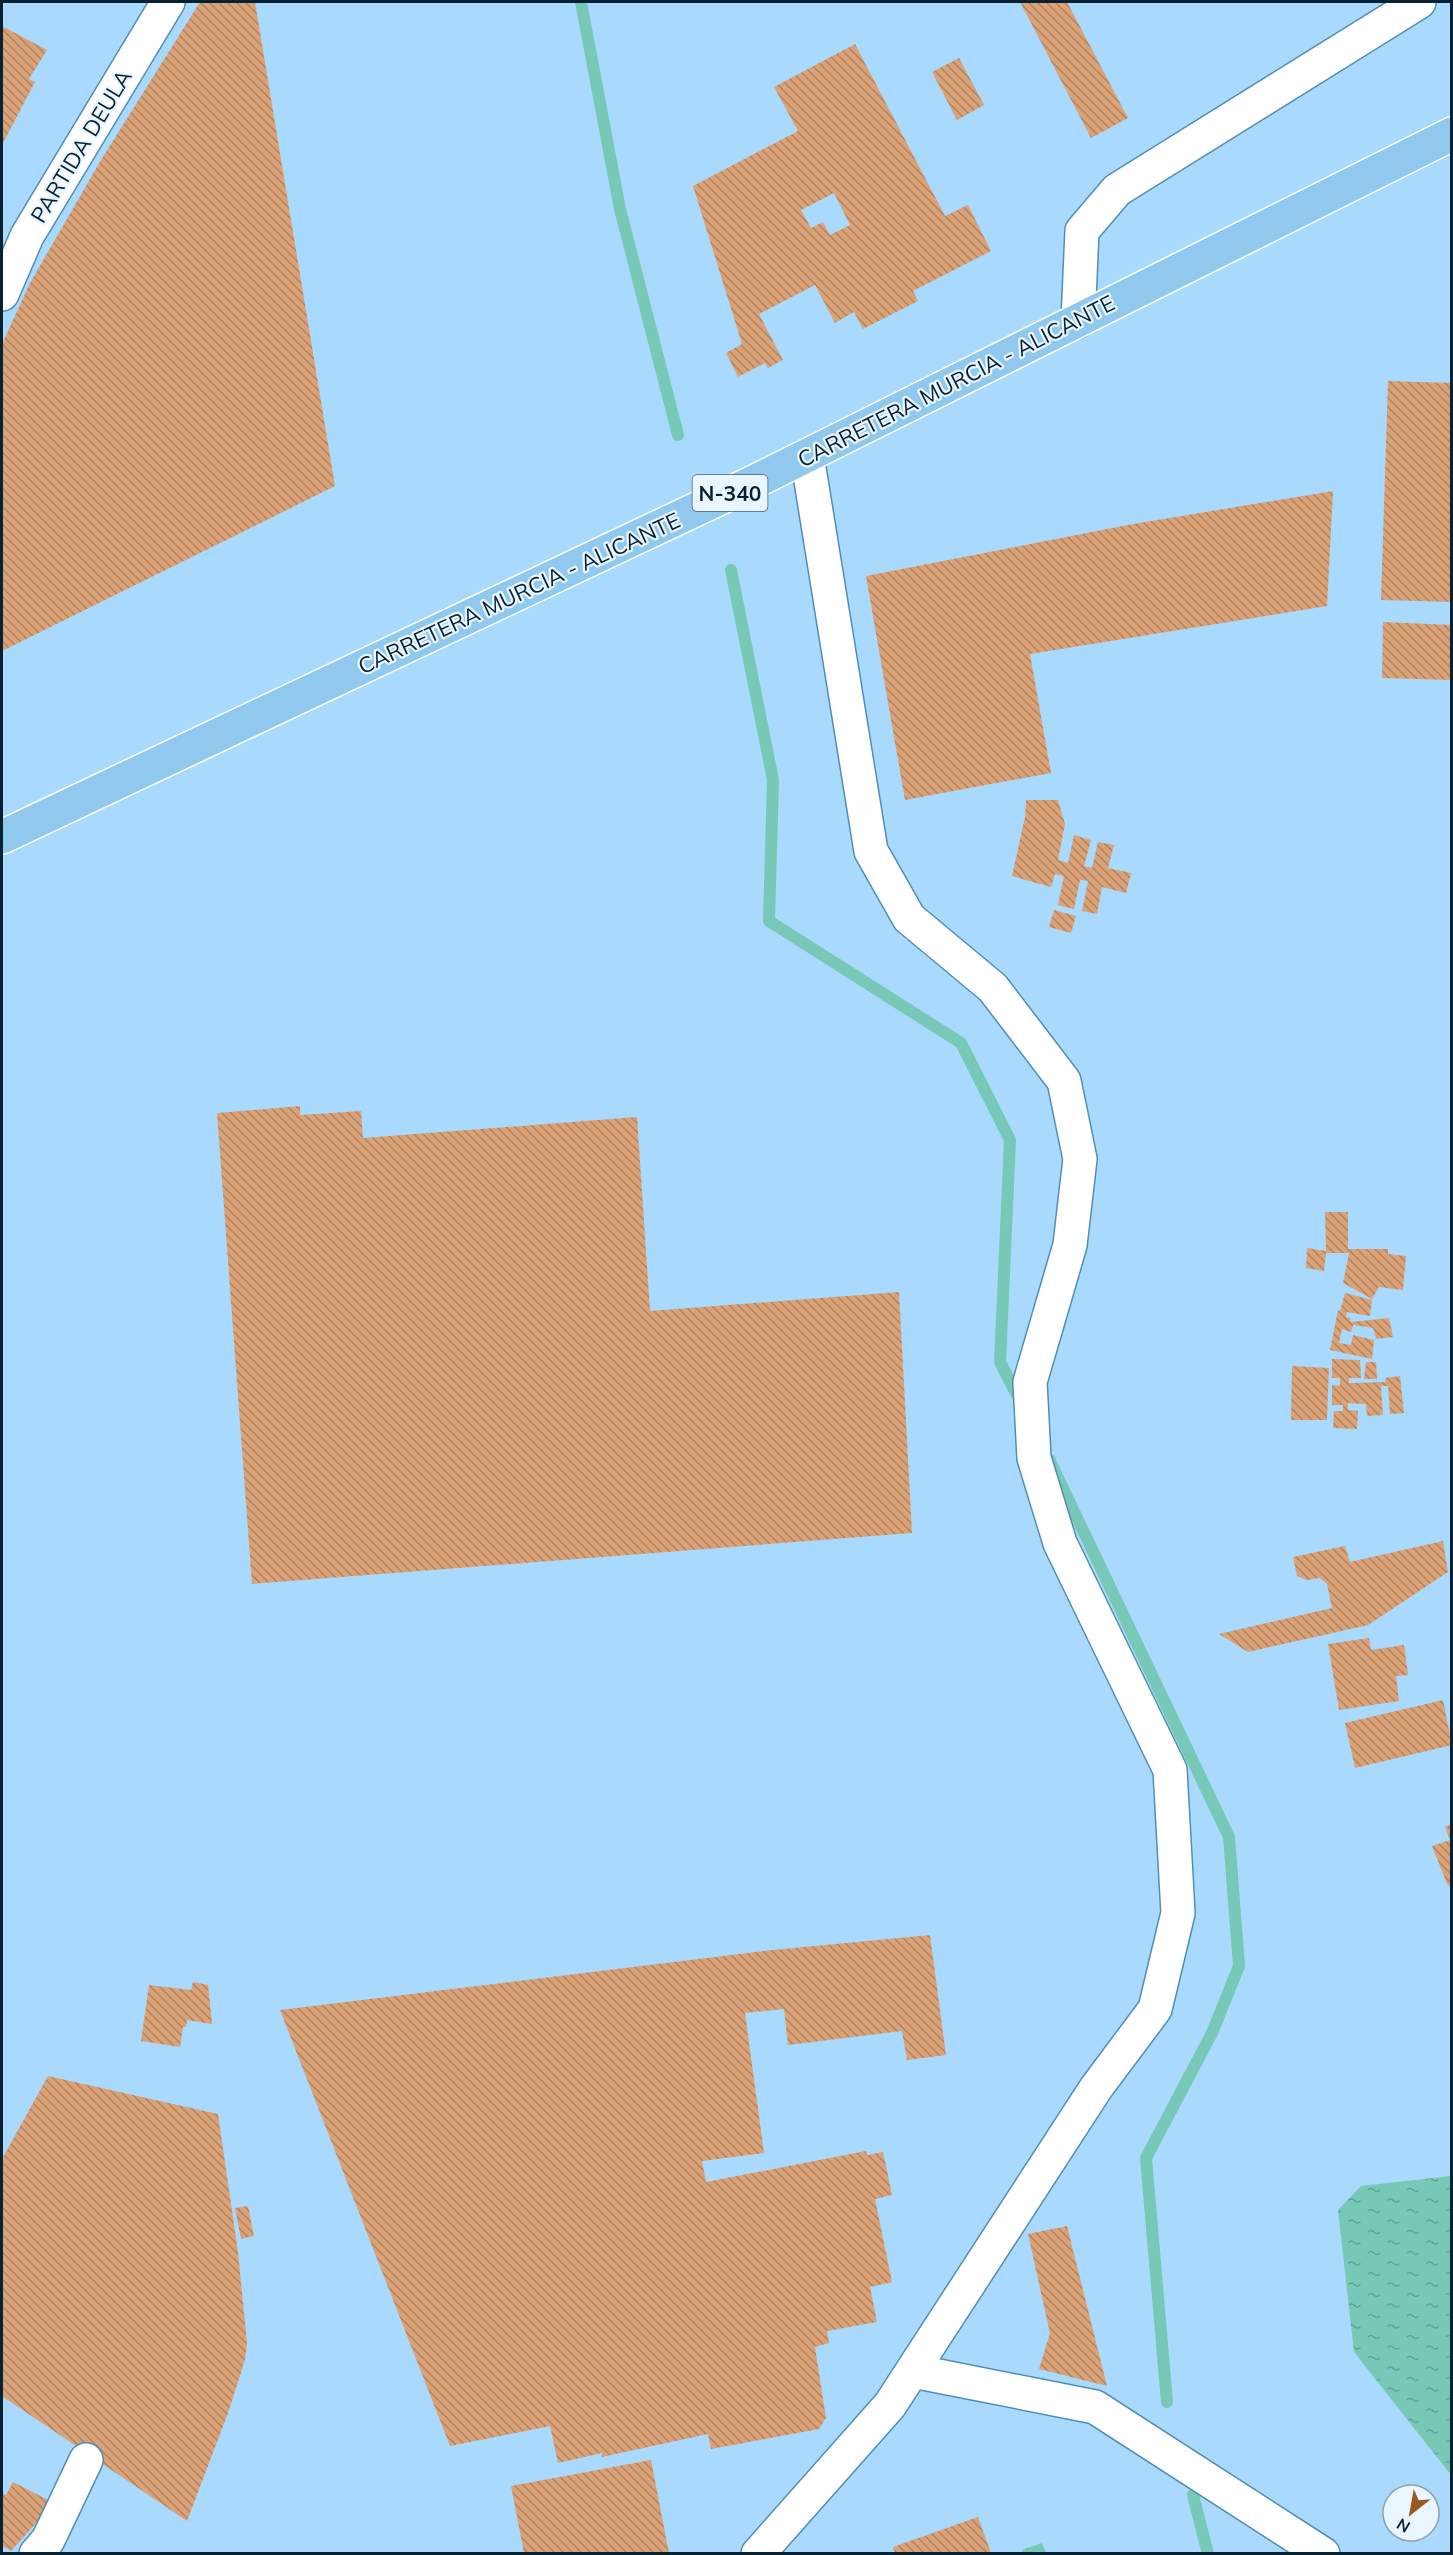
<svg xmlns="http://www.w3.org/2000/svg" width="1453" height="2555" font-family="Mulish,sans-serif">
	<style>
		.water { fill: url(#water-ripples) }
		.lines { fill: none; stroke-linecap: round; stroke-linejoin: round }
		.stream { stroke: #77c8b7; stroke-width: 12 }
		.building { fill: url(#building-back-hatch); fill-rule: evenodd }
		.minor-casing { stroke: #508eb6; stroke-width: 36 }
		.trunk-casing { stroke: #fff; stroke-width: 36 }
		.minor { stroke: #fff; stroke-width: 33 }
		.trunk { stroke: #90c8ee; stroke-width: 33 }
		.labels { text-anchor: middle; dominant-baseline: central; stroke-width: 4.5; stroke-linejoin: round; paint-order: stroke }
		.shield { fill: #eaf6ff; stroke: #4a616f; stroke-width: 1.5 }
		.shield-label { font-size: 21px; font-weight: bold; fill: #062131 }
		.street-label { font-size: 22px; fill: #062131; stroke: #eaf6ff }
	</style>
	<defs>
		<pattern id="water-ripples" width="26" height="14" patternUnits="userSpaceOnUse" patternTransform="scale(1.5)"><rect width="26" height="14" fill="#77c8b7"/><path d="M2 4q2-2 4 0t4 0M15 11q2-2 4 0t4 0" fill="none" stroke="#60a295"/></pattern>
		<pattern id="building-back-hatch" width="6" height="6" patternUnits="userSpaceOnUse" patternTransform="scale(1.5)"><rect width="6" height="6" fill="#daa276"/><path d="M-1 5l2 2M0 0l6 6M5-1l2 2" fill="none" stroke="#af8461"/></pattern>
	</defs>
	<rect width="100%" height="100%" fill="#a9dafd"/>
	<g class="water">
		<path d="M1451,2176h1l-1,299 -97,-123 -16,-142 23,-24z"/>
		<path d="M1042,2543l4,10h-23l-1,-3z"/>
	</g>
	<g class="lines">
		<g class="stream">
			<path d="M581,2l39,207 58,226"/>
			<path d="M731,570l42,210 -4,141 192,122 49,97 -10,222 21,41"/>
			<path d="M1049,1459l180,378 10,129 -27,67 -66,125 21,244"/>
			<path d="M1193,2495l15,59"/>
		</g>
	</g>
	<g class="building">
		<path d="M200,2h55l80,484 -333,165v-307l28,-61 71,-123z"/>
		<path d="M1020,2h47l61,116 -37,20z"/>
		<path d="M2,26l45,24 -18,29 6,3 -33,63z"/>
		<path d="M855,44l90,172 23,-11 23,46 -78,40 5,10 -55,28 -9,-17 -19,11 -20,-38 -56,29 24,46 -15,8 -3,-5 -27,14 -12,-24 16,-9 -49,-158 105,-55 -24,-44zM834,193l16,32 -20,10 -7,-13 -12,6 -10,-18z"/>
		<path d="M959,58l25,47 -27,15 -25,-48z"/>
		<path d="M1388,381l64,2v219l-71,-2z"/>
		<path d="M1333,491l-6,115 -297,48 21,119 -146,27 -39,-224 267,-52z"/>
		<path d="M1383,622l69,3v55l-70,-2z"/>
		<path d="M1026,800h32l7,24 -7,36 10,3 6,-28 17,5 -7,26 8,2 6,-26 16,3 -6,23 23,5 -5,20 -24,-6 -5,27 -15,-3 6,-30 -8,-1 -6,29 -16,-4 6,-29 -9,-2 -4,13 -39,-11 13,-59z"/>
		<path d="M1054,910l22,6 -5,17 -22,-6z"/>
		<path d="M300,1106v9l61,-4 2,27 274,-21 13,194 249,-19 13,241 -660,51 -35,-471z"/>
		<path d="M1325,1212h23v37h40v5l18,2 -3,34 -24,-3 -7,12 -29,-16 6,-30h-23l-2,18 -18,-3 1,-20 19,3z"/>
		<path d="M1345,1293l27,7 -2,16 -23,-4 -1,5 4,1 1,4 38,-4 4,19 -17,2 -3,-11 -20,-3 -2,7 -9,-3 -3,14 12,2 2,-10 21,5 -2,19 -42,-9 8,-40 2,1z"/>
		<path d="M1332,1359l28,1 1,18h-12v5l37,-1 -1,-4 15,-2 4,37 -14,1 -2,-28h-7l2,29 -16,1 -1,-12 -18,-1v7l10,1 -1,18 -24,-1 1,-17h9v-6h-11v-20l8,1v-8h-8z"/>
		<path d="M1366,1362h10l1,17h-13z"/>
		<path d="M1292,1366l37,2 -2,52h-36z"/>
		<path d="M1443,1541l5,31 -80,53 -120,27 -29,-18 113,-26 -5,-24 -7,-6 -13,2 -10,-4 -4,-19 52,-11 5,16z"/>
		<path d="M1369,1638l2,12 33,-5 4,30 -12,1 3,25 -60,9 -11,-66z"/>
		<path d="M1443,1700l9,45 -97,23 -10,-45z"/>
		<path d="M1452,1824v60l-4,2 -16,-40 18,-6 -5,-13z"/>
		<path d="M930,1935l16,120 -39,5 -5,-29 -114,14 -4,-36 -39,4 19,140 -62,8 4,21 160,-31 1,4 16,-3 9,43 -17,4 17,83 -22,5 7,35 -50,9 2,12 -14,4 11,71 -7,11 -108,20 -3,-15 -106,23v-4l-44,10 -8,-37 -100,20 -170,-436 493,-60z"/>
		<path d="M193,1982l15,3 4,39 -25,-4 -1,7h-3l-3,20 -39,-6 8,-56 42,5z"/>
		<path d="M48,2076l170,38 20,138 9,91 -2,17 -17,53 -41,108 -185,-125v-237z"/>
		<path d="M248,2206l6,30 -13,3 -6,-31z"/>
		<path d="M1067,2226l40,160 -68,-17 11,-36 -22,-99z"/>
		<path d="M651,2460l18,93h-145l-13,-67z"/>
		<path d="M13,2482l41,21 -43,48 -9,-5v-53l4,2z"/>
		<path d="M978,2517l13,36h-96l-2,-6z"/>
	</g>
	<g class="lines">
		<defs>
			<g id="minor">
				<path d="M2,294l25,-58 141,-234"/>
				<path d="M1078,321l4,-90 35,-41 302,-188"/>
				<path d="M913,2371l182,36 228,147"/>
				<path d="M36,2554l12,-14 38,-80"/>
				<path d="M758,2554l132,-149 206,-317 59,-79 23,-96 -8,-143 -110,-227 -26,-85 -4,-76 40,-137 10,-86 -16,-78 -71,-93 -84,-70 -38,-67 -64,-395"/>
			</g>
			<path id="trunk" d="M2,837l752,-355 698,-348"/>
		</defs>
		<use href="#minor" class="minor-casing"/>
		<use href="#trunk" class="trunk-casing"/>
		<use href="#minor" class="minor"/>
		<use href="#trunk" class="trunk"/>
	</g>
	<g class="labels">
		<rect class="shield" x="692.5" y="475" width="75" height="36" rx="4.5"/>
		<g class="shield-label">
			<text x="730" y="493">N-340</text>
		</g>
		<g class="street-label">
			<text transform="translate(81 146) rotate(-59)">PARTIDA DEULA</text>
			<text transform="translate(956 381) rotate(-27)">CARRETERA MURCIA - ALICANTE</text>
			<text transform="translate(519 593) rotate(-25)">CARRETERA MURCIA - ALICANTE</text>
		</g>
	</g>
	<rect width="1453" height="2555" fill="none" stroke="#062131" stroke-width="6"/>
	<g transform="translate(1411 2513) rotate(211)"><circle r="28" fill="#eaf6ff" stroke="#8fa1ad" stroke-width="1.5"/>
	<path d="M0-4.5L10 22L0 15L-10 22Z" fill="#995a21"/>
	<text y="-9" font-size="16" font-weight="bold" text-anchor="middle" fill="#062131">N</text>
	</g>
</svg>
